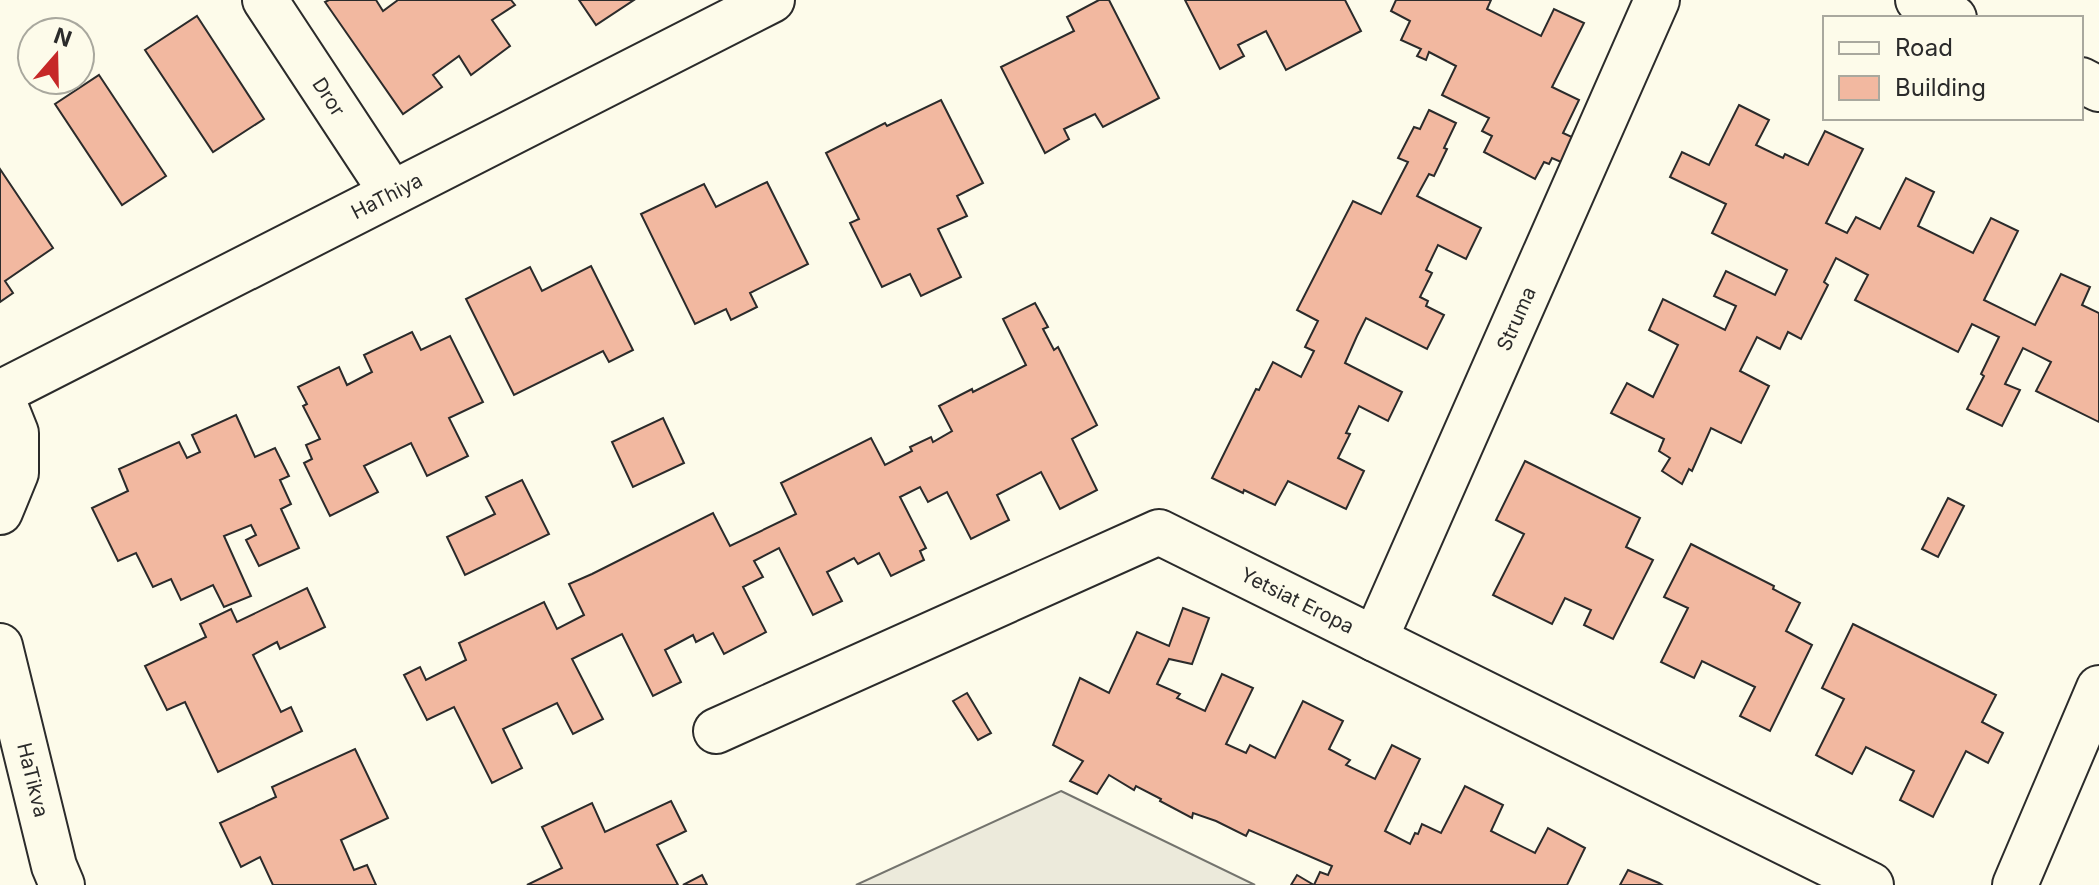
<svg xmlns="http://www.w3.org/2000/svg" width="2099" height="885" font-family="Inter,sans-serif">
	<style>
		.parking { fill: #eceadb; stroke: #74746e; stroke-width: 2 }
		.building { fill: #f2b8a0; stroke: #2b2b2b; stroke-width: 2 }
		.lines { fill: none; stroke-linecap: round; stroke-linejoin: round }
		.minor-casing { stroke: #2b2b2b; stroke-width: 48 }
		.tertiary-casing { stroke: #2b2b2b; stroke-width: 48 }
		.minor { stroke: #fdfbea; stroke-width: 44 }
		.tertiary { stroke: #fdfbea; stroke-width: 44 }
		.labels { text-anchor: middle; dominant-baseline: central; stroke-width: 6; stroke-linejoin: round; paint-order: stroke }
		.street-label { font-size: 20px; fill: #2b2b2b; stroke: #fdfbea }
	</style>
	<rect width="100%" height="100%" fill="#fdfbea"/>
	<path class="parking" d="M1061,791l194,94h-399z"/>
	<g class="building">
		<path d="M329,0h47l7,11 15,-11h113l4,5 -23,15 18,26 -39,29 -12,-19 -26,19 9,12 -39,27 -78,-112z"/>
		<path d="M579,0h55l-38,25z"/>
		<path d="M1099,0h10l50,98 -56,29 -8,-13 -31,15 5,10 -24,14 -44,-86 73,-36 -7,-14z"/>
		<path d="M1185,0h160l16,31 -75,39 -20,-39 -28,14 6,11 -24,13z"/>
		<path d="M1396,0h95l-4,9 54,27 13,-27 30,14 -32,64 27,13 -16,33 11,5 -13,24 -9,-4 -3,6 -5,-2 -9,17 -51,-27 8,-16 -10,-5 7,-13 -47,-23 14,-29 -27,-14 -3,8 -9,-4 4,-7 -20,-9 9,-19 -19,-10z"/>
		<path d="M197,16l67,103 -51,33 -68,-102z"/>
		<path d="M99,75l67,101 -44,29 -67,-101z"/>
		<path d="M941,100l42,83 -26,13 10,20 -29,13 23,48 -40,19 -11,-22 -28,13 -32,-64 9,-4 -33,-66 59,-30 2,3z"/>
		<path d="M1739,105l30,15 -13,25 27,13 2,-4 23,11 17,-34 38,18 -37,74 21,10 9,-16 24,12 26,-51 28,14 -16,34 55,27 18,-35 27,13 -34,69 51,25 26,-51 29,13 -8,18 17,8v109l-63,-31 15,-29 -28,-14 -18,36 15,6 -18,36 -35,-17 17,-33 -3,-2 18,-37 -27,-13 -14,28 -103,-52 13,-25 -32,-17 -12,24 4,3 -27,54 -13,-7 -8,17 -23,-12 -17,34 29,15 -28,57 -30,-15 -19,43 -3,-2 -7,15 -20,-13 8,-13 -11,-7 5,-12 -53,-26 16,-30 26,14 25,-52 -29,-15 14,-31 62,31 11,-24 -22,-10 12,-25 49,24 12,-25 -75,-37 14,-29 -56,-27 12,-25 27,13z"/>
		<path d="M1429,110l27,13 -12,25 3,1 -13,27 -5,-2 -12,22 64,32 -15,31 -28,-14 -12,25 6,3 -12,24 8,4 -2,5 18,9 -17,34 -61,-31 -9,18 -12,27 57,29 -14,29 -29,-15 -13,27 4,1 -12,24 26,13 -18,38 -58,-28 -13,24 -31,-15 -1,3 -31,-15 44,-89 3,1 14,-28 28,15 13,-26 -9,-4 13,-26 -21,-11 56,-109 28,13 27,-52 -10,-4 16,-31 6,2z"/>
		<path d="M0,169l53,79 -48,33 8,12 -13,9z"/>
		<path d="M767,182l41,82 -58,29 7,14 -26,13 -5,-11 -31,15 -54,-110 63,-30 12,23z"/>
		<path d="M591,266l42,84 -24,12 -6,-11 -89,44 -48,-96 64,-32 12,24z"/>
		<path d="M1035,303l13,24 -5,2 11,21 4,-3 39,78 -25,14 25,51 -37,19 -19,-37 -44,23 12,25 -38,19 -24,-47 -19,10 -8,-15 -20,10 26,51 -6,3 4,9 -33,16 -12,-23 -21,11 -4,-6 -27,14 15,29 -29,14 -34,-67 -25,13 9,16 -20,10 23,45 -42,22 -11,-21 -17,9 -3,-7 -28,15 16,32 -28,14 -31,-62 -50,25 31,60 -30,15 -16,-31 -54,26 19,39 -30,15 -38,-76 -27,13 -23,-45 16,-8 6,13 40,-20 -7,-17 85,-41 13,27 27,-14 -15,-31 23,-10 121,-61 17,33 66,-32 -15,-31 90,-45 14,27 27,-14 -2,-4 21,-10 2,5 19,-11 -13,-25 33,-17 1,3 53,-27 -23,-46z"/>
		<path d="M412,332l9,18 29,-14 33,66 -34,16 19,38 -41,20 -16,-33 -47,23 14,26 -48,24 -26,-53 8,-4 -6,-14 14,-6 -17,-33 4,-2 -9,-17 41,-20 8,18 25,-13 -8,-17z"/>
		<path d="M236,415l19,42 20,-9 14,28 -9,4 11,24 -10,5 18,39 -40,18 -13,-26 10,-5 -5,-10 -27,11 27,60 -27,11 -11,-22 -32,15 -10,-21 -18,8 -17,-34 -18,8 -26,-53 36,-17 -9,-22 60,-27 8,16 13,-6 -8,-17z"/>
		<path d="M663,418l21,45 -51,24 -21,-45z"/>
		<path d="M1525,461l115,57 -14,29 27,13 -40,79 -29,-14 7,-15 -26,-12 -13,26 -59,-29 31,-61 -28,-14z"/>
		<path d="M522,480l27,54 -84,41 -18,-38 48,-23 -9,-17z"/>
		<path d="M1948,498l16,8 -26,51 -16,-8z"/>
		<path d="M1691,544l83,42 -1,3 27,14 -14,28 26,14 -42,86 -30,-15 15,-29 -53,-26 -8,17 -33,-16 27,-54 -24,-11z"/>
		<path d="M307,588l18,39 -45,22 -3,-7 -24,13 28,57 10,-5 11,24 -84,41 -33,-70 -18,8 -22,-44 61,-29 -6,-13 31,-15 6,13z"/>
		<path d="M1183,608l26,10 -17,46 -23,-5 -12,25 23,10 -3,4 28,13 17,-37 31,14 -27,56 20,9 4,-8 25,13 28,-57 40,20 -14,28 21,11 -4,5 29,14 17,-34 28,14 -35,72 25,13 5,-11 3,1 4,-10 19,9 24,-47 38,19 -12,26 44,22 13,-25 37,20 -18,37h-276l6,-10 17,10 6,-13 8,3 4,-9 -83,-36 -3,6 -30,-15 -23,-8 -1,5 -32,-17 1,-2 -25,-13 -2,4 -25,-15 -12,19 -27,-13 13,-20 -30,-16 27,-67 29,15 28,-61 32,14z"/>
		<path d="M1853,624l143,71 -14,27 21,11 -15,30 -22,-12 -33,66 -33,-17 14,-29 -48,-24 -14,27 -36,-19 28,-56 -22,-11z"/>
		<path d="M967,693l24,40 -13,7 -25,-39z"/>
		<path d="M355,749l33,69 -47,22 13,30 13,-5 9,20h-103l-13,-28 -19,10 -21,-44 56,-26 -4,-10z"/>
		<path d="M671,801l15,30 -29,14 21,40h-151l35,-17 -20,-41 50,-24 13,29z"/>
		<path d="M1628,870l31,13 3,2h-42z"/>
		<path d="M702,875l5,10h-24z"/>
	</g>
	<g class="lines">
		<defs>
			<g id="minor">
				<path id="s1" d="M265,0l127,193"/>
				<path id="s2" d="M1375,639l282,-639"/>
				<path id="s3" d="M716,731l443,-199 712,353"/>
				<path d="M2015,885l84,-197"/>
			</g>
			<g id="tertiary">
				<path d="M1918,0l36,18"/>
				<path d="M2081,80l18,9"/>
				<path id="s4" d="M0,393l772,-393"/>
				<path d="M0,393l16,40v40l-16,39"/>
				<path id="s5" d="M0,646l54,220 8,19"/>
			</g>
		</defs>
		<use href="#minor" class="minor-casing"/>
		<use href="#tertiary" class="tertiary-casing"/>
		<use href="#minor" class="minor"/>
		<use href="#tertiary" class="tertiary"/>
	</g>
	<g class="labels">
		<g class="street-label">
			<text stroke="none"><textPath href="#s1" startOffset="116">Dror</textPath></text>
			<text stroke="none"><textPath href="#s4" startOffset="434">HaThiya</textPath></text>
			<text stroke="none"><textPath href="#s2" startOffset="350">Struma</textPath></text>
			<text stroke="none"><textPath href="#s3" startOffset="640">Yetsiat Eropa</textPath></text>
			<text stroke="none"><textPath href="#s5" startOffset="138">HaTikva</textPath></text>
		</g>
	</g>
	<rect x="1823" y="16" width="260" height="104" fill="#fdfbea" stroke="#a9a89e" stroke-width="2"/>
	<rect x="1839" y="42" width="40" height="12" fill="#fdfbea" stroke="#a9a89e" stroke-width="2"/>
	<text x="1895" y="56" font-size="24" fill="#2b2b2b">Road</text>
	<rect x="1839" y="76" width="40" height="24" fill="#f2b8a0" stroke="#a9a89e" stroke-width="2"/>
	<text x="1895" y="96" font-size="24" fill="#2b2b2b">Building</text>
	<g transform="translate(56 56) rotate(20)"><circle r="38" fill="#fdfbea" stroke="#a9a89e" stroke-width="2"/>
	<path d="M0-6L14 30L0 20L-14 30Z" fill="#c62828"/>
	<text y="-12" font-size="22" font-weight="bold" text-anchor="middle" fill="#2b2b2b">N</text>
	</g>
</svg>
